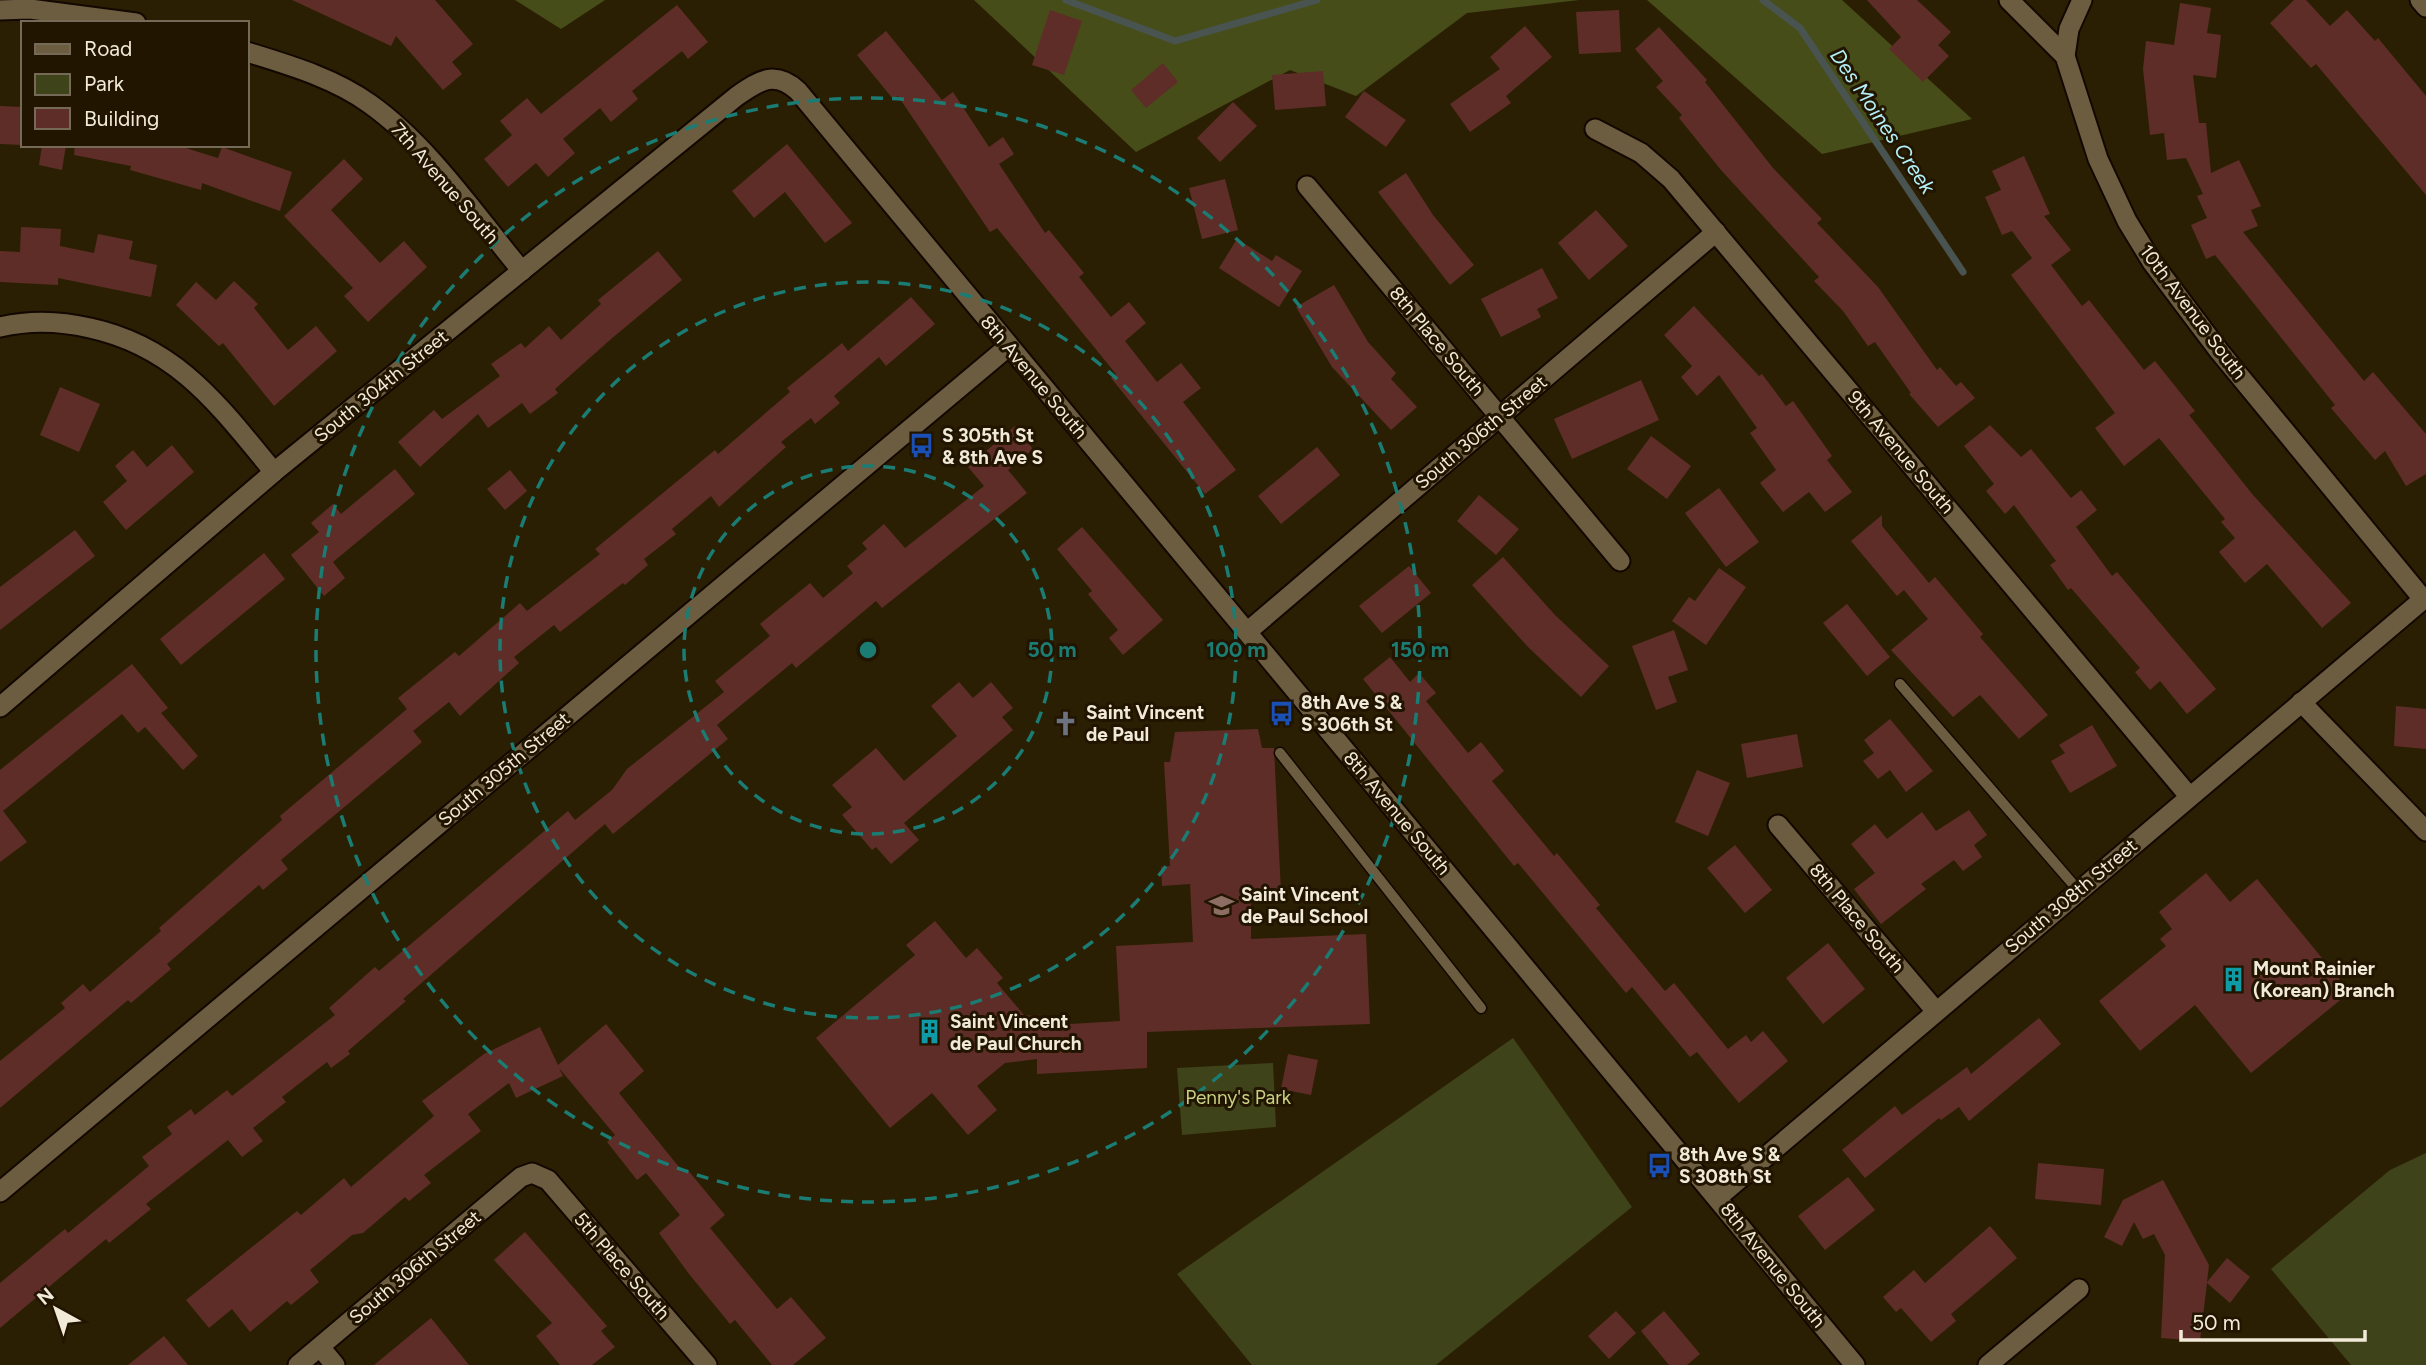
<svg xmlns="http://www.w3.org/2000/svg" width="2426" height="1365" font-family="Figtree,sans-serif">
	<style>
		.green { fill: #3e431a }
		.forest { fill: #474d19 }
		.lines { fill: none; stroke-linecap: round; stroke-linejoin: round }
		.stream { stroke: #495451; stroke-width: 7 }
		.building { fill: #5e2d27 }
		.service-casing { stroke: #130800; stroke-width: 13 }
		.minor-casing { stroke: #130800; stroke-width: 23 }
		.tertiary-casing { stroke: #130800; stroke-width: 23 }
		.service { stroke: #6c5d41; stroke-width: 10 }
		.minor { stroke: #6c5d41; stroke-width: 19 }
		.tertiary { stroke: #6c5d41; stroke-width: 19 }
		.ring { fill: none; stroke: #1a7c73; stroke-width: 3.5; stroke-dasharray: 12 9 }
		.labels { text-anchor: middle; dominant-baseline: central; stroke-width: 6; stroke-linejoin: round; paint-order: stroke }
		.street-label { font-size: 19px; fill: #f2ead9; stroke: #221500 }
		.poi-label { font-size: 19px; font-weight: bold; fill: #f2ead9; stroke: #221500; text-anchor: start }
		.park-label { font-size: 19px; fill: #c7d283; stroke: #221500 }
		.water-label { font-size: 21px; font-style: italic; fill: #b3f0f9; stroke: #221500 }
		.centre { fill: #1a7c73; stroke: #221500; stroke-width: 3.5 }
		.ring-label { font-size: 21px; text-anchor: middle; font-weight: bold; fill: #1a7c73; stroke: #221500; stroke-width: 6; stroke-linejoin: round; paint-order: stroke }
	</style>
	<rect width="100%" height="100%" fill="#2b1f03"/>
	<g class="green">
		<path d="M1513,1038l119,169 -196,158h-184l-75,-91z"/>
		<path d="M1273,1063l3,64 -94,8 -5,-67z"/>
		<path d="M2426,1153v212h-75l-80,-96 119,-99z"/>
	</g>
	<g class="forest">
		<path d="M515,0h90l-44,29z"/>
		<path d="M974,0h605l-112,13 -111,83 -66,-26 -154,82z"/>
		<path d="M1647,0h195l130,119 -150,35z"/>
	</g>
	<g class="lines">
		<g class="stream">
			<path d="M1066,0l109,41 142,-41"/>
			<path d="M1763,0l37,28 163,244"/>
		</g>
	</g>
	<g class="building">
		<path d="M292,0h143l38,44 -21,18 10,12 -19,16 -47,-54 -5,10z"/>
		<path d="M1867,0h50l34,32 -13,13 11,11 -26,26 -34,-33 12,-12z"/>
		<path d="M2294,0h12l24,26 17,-16 28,31 3,-3 48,58v99l-110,-131 -5,4 -41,-45z"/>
		<path d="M2180,3l31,5 -4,25 14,2 -5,43 -23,-3 6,48h7l5,50 28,-13 22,46 -10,4 7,16 -15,6 121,149 9,-9 53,62v40l-20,12 -21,-35 -10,9 -44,-52 4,-3 -120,-150 -9,4 -15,-34 16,-7 -10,-22 6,-2 -17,-36 -19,2 -3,-27 -14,2 -7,-66 3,-28 28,4z"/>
		<path d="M677,5l31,37 -20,17 -6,-8 -50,40 6,8 -27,23 -11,-14 -37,31 12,14 -27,24 -12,-14 -28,24 -24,-28 28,-24 -12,-14 27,-23 14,16z"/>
		<path d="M1050,10l32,11 -18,54 -32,-10z"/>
		<path d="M1619,10l2,42 -42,2 -3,-42z"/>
		<path d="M1525,26l27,31 -46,39 5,7 -41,29 -20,-28 50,-35 -10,-12z"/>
		<path d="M1659,27l48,53 -2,2 68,86 49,51 -5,4 61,64 59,83 3,-3 16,19 5,-4 14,16 -37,29 -29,-33 2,-1 -36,-51 -7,4 -25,-35 -29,-30 5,-4 -98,-107 -42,-52 3,-3 -26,-28 7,-6 -28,-32z"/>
		<path d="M886,31l56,69 11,-8 36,55 14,-10 11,17 -15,10 46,69 4,-3 35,43 -5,4 32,40 18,-15 17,21 -21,18 32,41 24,-19 20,25 -18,14 53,68 -31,24 -94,-116 5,-4 -119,-146 -7,4 -92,-136 -5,3 -36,-44z"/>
		<path d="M1163,63l15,19 -32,26 -15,-18z"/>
		<path d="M1323,71l3,35 -51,4 -3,-35z"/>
		<path d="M1364,91l42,29 -20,27 -41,-30z"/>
		<path d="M1233,102l24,24 -37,36 -23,-24z"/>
		<path d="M0,106l23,1v38l-23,-1z"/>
		<path d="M787,144l65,79 -27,20 -40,-51 -31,26 -22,-27z"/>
		<path d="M42,145h24l-4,25 -23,-5z"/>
		<path d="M75,145h101l42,13 4,-11 70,25 -12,39 -78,-28 -1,7 -71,-20 1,-4 -57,-11z"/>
		<path d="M2024,156l26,58 -6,2 27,34 -20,15 31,41 7,-6 55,70 11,-9 40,50 -6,4 64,80 98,108 -29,25 -55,-64 -22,19 -26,-31 16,-14 -14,-16 4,-3 -66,-81 -35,28 -29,-38 20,-15 -104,-138 21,-17 -20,-27 -10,4 -17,-38 16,-7 -9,-19z"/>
		<path d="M344,159l19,20 -32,31 49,53 24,-22 23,26 -59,55 -24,-26 9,-8 -69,-72z"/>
		<path d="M1406,173l27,42 41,50 -24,20 -72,-93z"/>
		<path d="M1225,179l13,51 -36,9 -13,-51z"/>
		<path d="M1596,210l32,36 -39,34 -31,-37z"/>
		<path d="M21,227l40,2 -1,17 34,7 4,-19 35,7 -4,18 28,6 -6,32 -93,-19v7l-58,-3v-31l20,1z"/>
		<path d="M1237,239l35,22 4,-6 26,16 -23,36 -60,-39z"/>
		<path d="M658,251l24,29 -71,59 -56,50 3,4 -28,21 -8,-11 -34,25 -10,-14 -58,53 -22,-25 36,-32 8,9 58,-43 -9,-12 30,-21 4,5 24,-22 12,14 40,-36 -3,-4z"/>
		<path d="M1542,268l16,30 -21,11 4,8 -40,20 -20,-38z"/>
		<path d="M234,281l24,23 -4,4 34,42 28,-24 21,25 -63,55 -51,-63 -4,3 -43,-41 20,-23 20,18z"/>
		<path d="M1334,285l34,57 28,31 -5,6 26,28 -26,23 -59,-63 -36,-60z"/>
		<path d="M911,297l24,27 -49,42 -7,-9 -45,39 6,7 -25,21 -4,-6 -30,24 5,5 -67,60 -8,-11 -39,33 4,5 -32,25 4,6 -23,20 -2,-2 -63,49 -6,-7 -40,32 5,6 -59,53 -11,-14 -36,29 9,11 -141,118 7,9 -25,21 -4,-5 -92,79 4,5 -40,34 -3,-3 -128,108v-47l65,-53 -4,-5 22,-19 7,8 71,-61 -2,-3 123,-108 -2,-4 127,-107 -9,-11 57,-46 4,4 61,-53 7,8 73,-57 -5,-5 120,-99 3,4 72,-62 -3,-4 55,-45 6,8z"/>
		<path d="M1694,306l65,70 3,-2 24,32 7,-5 39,55 -5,4 25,32 -27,20 -16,-20 -26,20 -23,-29 16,-13 -26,-37 7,-5 -38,-53 -22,21 -16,-19 11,-11 -28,-31z"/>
		<path d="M1641,380l18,40 -87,39 -18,-40z"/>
		<path d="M60,387l40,17 -21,48 -39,-17z"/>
		<path d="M1990,425l31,32 10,-8 40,49 10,-8 16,20 -21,17 36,49 5,-4 99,117 -29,25 -27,-33 -10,9 -15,-18 5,-4 -69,-80 -3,2 -18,-25 6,-4 -42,-56 -9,9 -19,-23 8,-7 -30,-38z"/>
		<path d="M1015,426l18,23 -25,21 19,23 -145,115 -6,-7 -80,67 -4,-5 -75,62 11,14 -115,95 -8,-10 -202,175 3,2 -58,50 2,3 -19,14 -4,-6 -45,35 4,5 -33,26 10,13 -21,16 -14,-17 -82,64 5,5 -42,34 -3,-4 -106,89v-45l65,-54 3,4 81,-67 -7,-9 30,-23 -5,-7 24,-18 4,6 32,-25 5,6 103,-81 -6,-7 46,-41 4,4 189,-160 7,9 37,-30 15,-21 97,-77 -9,-11 55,-45 -10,-12 50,-41 13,15 30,-25 -6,-7 20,-17 -5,-6 22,-19 21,24 79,-62 -16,-19z"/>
		<path d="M1651,436l40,30 -24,33 -40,-30z"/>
		<path d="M172,445l22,27 -68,58 -23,-28 24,-21 -12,-15 18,-16 14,17z"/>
		<path d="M1317,447l23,28 -59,49 -23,-28z"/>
		<path d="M395,469l20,25 -82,68 12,16 -21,18 -33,-41 28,-23 -8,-9 22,-19 8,10z"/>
		<path d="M510,470l17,21 -22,19 -18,-21z"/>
		<path d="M1719,488l40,54 -33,25 -41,-54z"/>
		<path d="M1479,495l40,34 -23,26 -39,-34z"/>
		<path d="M1882,515v11l47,57 6,-6 48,57 -3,3 68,78 -29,24 -39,-44 -27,22 -62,-67 37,-31 -24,-29 -7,6 -46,-55z"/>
		<path d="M1082,527l81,93 -40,35 -14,-17 9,-8 -30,-36 4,-3 -35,-42z"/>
		<path d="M75,530l20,26 -95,74v-43z"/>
		<path d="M264,553l21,26 -104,86 -21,-26z"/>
		<path d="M1503,557l52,58 54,51 -28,31 -53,-50 -56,-62z"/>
		<path d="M1409,566l22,27 -49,40 -23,-27z"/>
		<path d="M1719,568l27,19 -40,58 -34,-24 17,-24 6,4z"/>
		<path d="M1847,604l43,53 -23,19 -44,-53z"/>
		<path d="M1674,630l14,40 -20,7 9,25 -21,8 -24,-64z"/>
		<path d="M1390,657l20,25 9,-9 17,20 -10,8 42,52 13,-11 23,29 -12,10 62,75 3,-3 43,52 -4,3 69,83 9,-8 54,66 18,-14 5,7 12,-11 25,30 -49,42 -42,-51 -7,5 -58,-70 -6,6 -108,-130 -4,3 -151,-187z"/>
		<path d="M132,664l36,44 -7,5 37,43 -15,14 -38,-43 -7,6 -16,-19 -119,97 24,31 -27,20v-92z"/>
		<path d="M959,682l14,16 18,-16 22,26 -11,9 11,13 -109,93 15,17 -28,24 -15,-17 -4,3 -30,-35 10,-8 -20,-22 44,-37 28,33 53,-45 -26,-30z"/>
		<path d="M2396,706l30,3v40l-32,-3z"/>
		<path d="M1890,719l43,52 -27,21 -16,-22 -12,9 -15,-18 11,-8 -10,-13z"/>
		<path d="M2092,725l25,41 -47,27 -19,-32 14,-8 -6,-8z"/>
		<path d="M1258,729l4,19h12l7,144 -30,2v45l115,-5 4,90 -223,8v36l-110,6v-15l-32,4 -28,23 20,24 -29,25 -36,-42 -42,35 -74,-90 99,-83 -9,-10 29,-24 31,37 11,-10 26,30 -6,5 27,32 12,1 1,10 83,-5 -4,-75 77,-4 -3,-58 -28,2 -1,-19 9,-1 -6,-104h6l5,-30z"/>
		<path d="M1797,734l6,33 -56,11 -6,-34z"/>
		<path d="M1697,770l33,13 -22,53 -33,-14z"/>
		<path d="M1969,810l18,25 -13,10 8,12 -19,14 -9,-11 -33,24 5,5 -45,35 -27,-35 21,-16 -24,-29 24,-20 12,15 35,-27 14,19z"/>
		<path d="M1735,845l37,45 -27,23 -38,-45z"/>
		<path d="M2206,873l24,29 27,-23 93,113 -99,81 -56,-68 -55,46 -41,-50 67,-55 -6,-7 12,-10 -13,-17z"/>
		<path d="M1828,943l37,46 -42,35 -37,-46z"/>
		<path d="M2039,1018l22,26 -92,77 -10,-14 -18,13 -2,-2 -74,60 -23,-28 53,-44 7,9 65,-48 4,7z"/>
		<path d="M606,1024l38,47 -25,22 64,79 4,-3 38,46 -15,13 67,81 14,-12 35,41 -33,27h-21l-37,-45 -5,4 -41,-50 -30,-41 21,-18 -34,-42 -9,7 -30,-38 8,-7 -56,-67 4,8 -47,22 -7,-15 -41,31 13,17 -57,44 7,8 -22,18 -4,-4 -42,36 -11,2 -42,35 9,12 -28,23 -4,-4 -37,31 -18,-23 -23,19 -23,-28 111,-89 4,4 43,-37 7,9 83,-71 -12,-15 62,-47 56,-27 18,38z"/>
		<path d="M1288,1054l30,6 -7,35 -30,-6z"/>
		<path d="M2038,1163l66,6 -3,36 -66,-6z"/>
		<path d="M1848,1177l27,33 -50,40 -27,-34z"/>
		<path d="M2163,1180l46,85 -2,17 20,-24 23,19 -20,26 -23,-20 -7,58 -39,-3 4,-83 -11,-21 -11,5 -9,-17 -12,24 -18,-9 19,-37z"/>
		<path d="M1990,1226l27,32 -66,56 5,7 -25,21 -30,-34 -5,4 -13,-15 31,-27 11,13z"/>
		<path d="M525,1232l82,94 -6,5 14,16 -23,18h-32l-24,-29 16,-13 -58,-63z"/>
		<path d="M1616,1311l20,22 -27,26 -21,-23z"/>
		<path d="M1664,1311l36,43 -13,11h-18l-28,-34z"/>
		<path d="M431,1318l38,47h-95z"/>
		<path d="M164,1336l24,29h-60z"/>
	</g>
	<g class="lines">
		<defs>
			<g id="service">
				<path d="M1900,684l178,206"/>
				<path d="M1280,753l201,255"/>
			</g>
			<g id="minor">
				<path d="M2009,0l56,56 33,103 29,62 25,41 67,89 204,248"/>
				<path d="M2420,0l6,7"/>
				<path d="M0,10l30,-1 106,14"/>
				<path d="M247,52c42,13 87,26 123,52 59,42 106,112 152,167"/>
				<path d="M2065,56l4,-27 13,-29"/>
				<path d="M1595,129l46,24 30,26 518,617"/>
				<path d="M1307,186l313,375"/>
				<path d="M0,327c30,-7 60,-6 90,1 88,19 130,79 184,144"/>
				<path d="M1247,632l469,-400"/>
				<path d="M2301,702l125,129"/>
				<path d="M0,707l274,-235 463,-376c23,-16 38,-26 61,-5l1057,1274"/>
				<path d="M1778,825l157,185"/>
				<path d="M0,1192l1009,-846"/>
				<path d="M320,1347l15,18"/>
				<path d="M298,1365l223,-188 11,-4 16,7 159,185"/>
				<path d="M1988,1365l91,-76"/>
			</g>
			<path id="tertiary" d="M1717,1198l709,-601"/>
		</defs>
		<use href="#service" class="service-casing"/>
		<use href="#minor" class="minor-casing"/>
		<use href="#tertiary" class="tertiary-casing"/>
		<use href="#service" class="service"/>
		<use href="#minor" class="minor"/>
		<use href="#tertiary" class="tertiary"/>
	</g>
	<g class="ring">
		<circle cx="868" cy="650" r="184"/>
		<circle cx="868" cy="650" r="368"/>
		<circle cx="868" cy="650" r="552"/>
	</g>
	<defs>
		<symbol id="bus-bare" viewBox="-9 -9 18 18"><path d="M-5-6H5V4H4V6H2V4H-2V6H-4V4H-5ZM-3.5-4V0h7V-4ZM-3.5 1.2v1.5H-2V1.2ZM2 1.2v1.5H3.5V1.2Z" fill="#1a4fb4" stroke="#221500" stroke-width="2.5" paint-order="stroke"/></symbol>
		<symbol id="church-bare" viewBox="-9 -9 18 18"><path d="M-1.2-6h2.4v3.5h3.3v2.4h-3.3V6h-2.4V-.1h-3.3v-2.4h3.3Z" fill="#6b7280" stroke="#221500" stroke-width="2.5" paint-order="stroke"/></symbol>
		<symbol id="school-bare" viewBox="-9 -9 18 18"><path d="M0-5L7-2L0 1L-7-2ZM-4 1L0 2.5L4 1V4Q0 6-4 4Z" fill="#8d6e63" stroke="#221500" stroke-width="2.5" paint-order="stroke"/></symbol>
		<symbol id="building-bare" viewBox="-9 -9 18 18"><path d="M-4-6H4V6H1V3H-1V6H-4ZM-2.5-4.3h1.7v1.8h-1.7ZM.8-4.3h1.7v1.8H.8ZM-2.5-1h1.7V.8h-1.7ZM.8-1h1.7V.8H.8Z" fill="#0f9aa8" stroke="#221500" stroke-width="2.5" paint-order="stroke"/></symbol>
	</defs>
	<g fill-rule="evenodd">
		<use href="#bus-bare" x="904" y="428" width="35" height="35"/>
		<use href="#bus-bare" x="1264" y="696" width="35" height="35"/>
		<use href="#church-bare" x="1048" y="706" width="35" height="35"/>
		<use href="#school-bare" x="1204" y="888" width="35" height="35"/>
		<use href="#building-bare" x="2216" y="962" width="35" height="35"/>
		<use href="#building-bare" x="912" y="1014" width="35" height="35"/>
		<use href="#bus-bare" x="1642" y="1148" width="35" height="35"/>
	</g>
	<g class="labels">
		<g class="street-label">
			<text transform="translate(445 183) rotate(49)">7th Avenue South</text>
			<text transform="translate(2193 312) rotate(53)">10th Avenue South</text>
			<text transform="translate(1437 341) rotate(50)">8th Place South</text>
			<text transform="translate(1034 377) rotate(50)">8th Avenue South</text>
			<text transform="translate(381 386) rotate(-39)">South 304th Street</text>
			<text transform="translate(1481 432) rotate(-40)">South 306th Street</text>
			<text transform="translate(1901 452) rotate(50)">9th Avenue South</text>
			<text transform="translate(504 769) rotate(-40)">South 305th Street</text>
			<text transform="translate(1397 813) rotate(50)">8th Avenue South</text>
			<text transform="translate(2071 896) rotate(-40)">South 308th Street</text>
			<text transform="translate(1857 918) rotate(50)">8th Place South</text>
			<text transform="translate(1773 1265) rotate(51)">8th Avenue South</text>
			<text transform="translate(622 1266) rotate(49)">5th Place South</text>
			<text transform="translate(415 1267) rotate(-40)">South 306th Street</text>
		</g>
		<g class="poi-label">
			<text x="942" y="435">S 305th St<tspan x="942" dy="22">&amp; 8th Ave S</tspan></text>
			<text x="1301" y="702">8th Ave S &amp;<tspan x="1301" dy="22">S 306th St</tspan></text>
			<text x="1086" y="712">Saint Vincent<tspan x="1086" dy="22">de Paul</tspan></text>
			<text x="1241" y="894">Saint Vincent<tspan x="1241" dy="22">de Paul School</tspan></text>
			<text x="2253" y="968">Mount Rainier<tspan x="2253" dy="22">(Korean) Branch</tspan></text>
			<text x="950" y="1021">Saint Vincent<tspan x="950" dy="22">de Paul Church</tspan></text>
			<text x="1679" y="1154">8th Ave S &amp;<tspan x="1679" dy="22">S 308th St</tspan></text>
		</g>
		<g class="park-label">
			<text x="1238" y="1097">Penny's Park</text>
		</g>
		<g class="water-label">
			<text transform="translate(1883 121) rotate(56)">Des Moines Creek</text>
		</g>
	</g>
	<circle cx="868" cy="650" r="10" class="centre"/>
	<g class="ring-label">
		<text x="1052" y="657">50 m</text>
		<text x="1236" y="657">100 m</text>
		<text x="1420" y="657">150 m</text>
	</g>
	<rect x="21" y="21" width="228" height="126" fill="#221500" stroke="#756a57" stroke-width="2"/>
	<rect x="35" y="44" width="35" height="10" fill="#6c5d41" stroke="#756a57" stroke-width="2"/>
	<text x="84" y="56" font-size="21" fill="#f2ead9">Road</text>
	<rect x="35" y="74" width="35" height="21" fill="#3e431a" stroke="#756a57" stroke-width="2"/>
	<text x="84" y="91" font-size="21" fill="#f2ead9">Park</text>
	<rect x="35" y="108" width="35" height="21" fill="#5e2d27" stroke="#756a57" stroke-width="2"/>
	<text x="84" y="126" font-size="21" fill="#f2ead9">Building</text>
	<g transform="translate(56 1309) rotate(320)" stroke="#221500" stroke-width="5" paint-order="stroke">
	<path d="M0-5L12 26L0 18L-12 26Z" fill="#f2ead9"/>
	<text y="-10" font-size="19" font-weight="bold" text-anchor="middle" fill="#f2ead9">N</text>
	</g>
	<path d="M2181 1330v10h184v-10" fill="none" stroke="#f2ead9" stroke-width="3.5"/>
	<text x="2192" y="1330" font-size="21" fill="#f2ead9" stroke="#221500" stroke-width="5" paint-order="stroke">50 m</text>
</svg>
